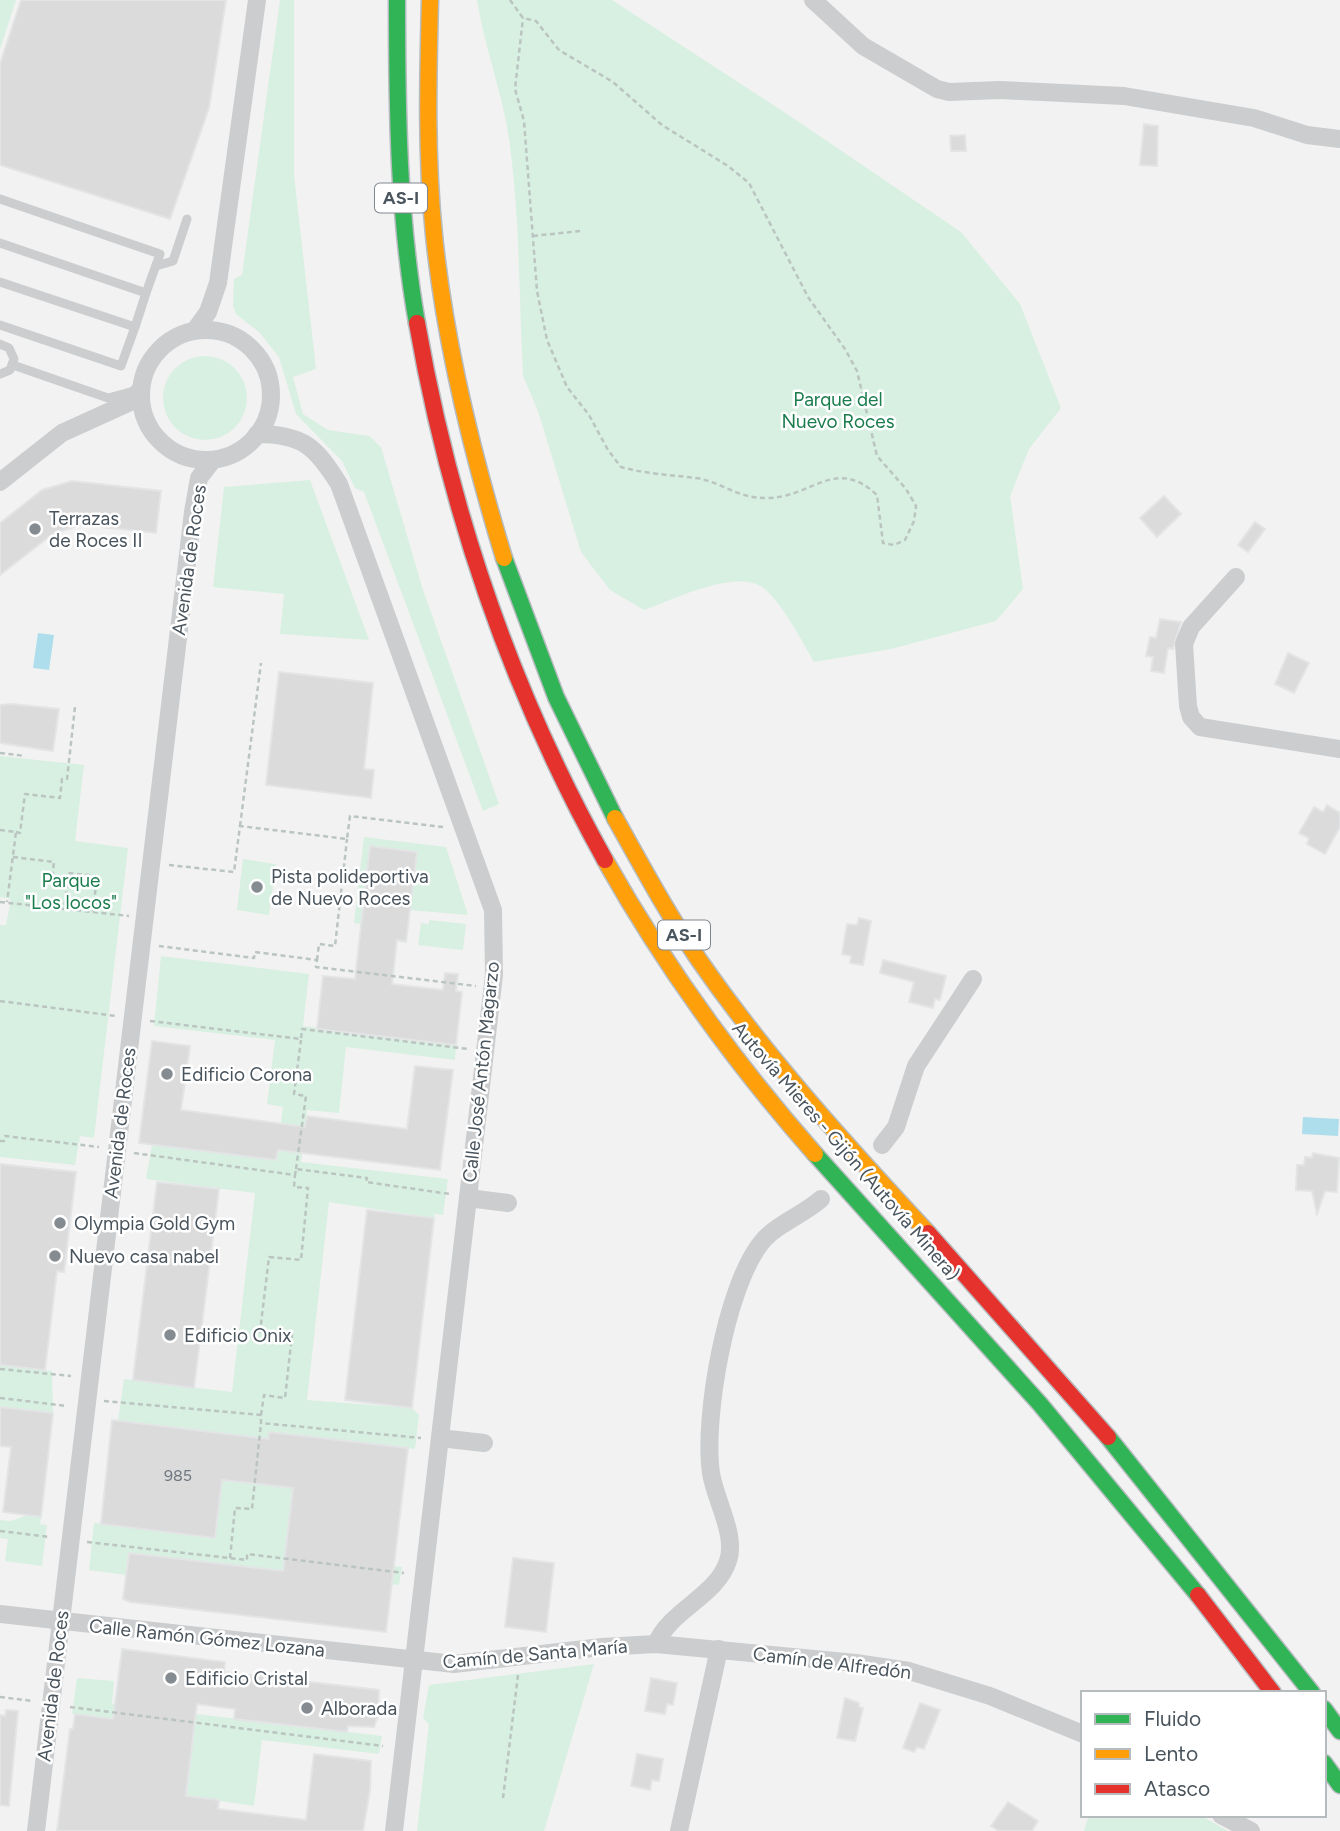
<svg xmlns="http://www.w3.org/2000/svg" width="1340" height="1831" font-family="Figtree,sans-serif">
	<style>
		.green { fill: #d8f0e1 }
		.water { fill: #aedeec }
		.building { fill: #dbdbdc; stroke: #e3e4e5; stroke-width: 2 }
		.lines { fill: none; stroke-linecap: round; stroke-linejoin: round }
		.fast-casing { stroke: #b7bcc0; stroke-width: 19 }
		.slow-casing { stroke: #b7bcc0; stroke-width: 19 }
		.jam-casing { stroke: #b7bcc0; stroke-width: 19 }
		.path { stroke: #bac5c2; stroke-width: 2.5; stroke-dasharray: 5 3.5; stroke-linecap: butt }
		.lane { stroke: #cbcdcf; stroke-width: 9 }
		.street { stroke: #cbcdcf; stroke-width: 18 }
		.fast { stroke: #30b455; stroke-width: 16 }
		.slow { stroke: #ff9f0a; stroke-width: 16 }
		.jam { stroke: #e5322d; stroke-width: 16 }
		.poi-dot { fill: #848b91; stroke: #fff; stroke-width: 2.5 }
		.labels { text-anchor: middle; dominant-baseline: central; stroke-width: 5; stroke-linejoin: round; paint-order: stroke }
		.number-label { font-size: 16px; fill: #6e767e }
		.shield { fill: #fff; stroke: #80878e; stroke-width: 2 }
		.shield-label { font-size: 18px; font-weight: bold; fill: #49545d }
		.park-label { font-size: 19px; fill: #1b7d4d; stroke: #fff }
		.poi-label { font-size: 19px; fill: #49545d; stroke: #fff; text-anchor: start }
		.street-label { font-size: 19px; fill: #49545d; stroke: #fff }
	</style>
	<rect width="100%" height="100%" fill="#f2f2f2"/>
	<g class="green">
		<path d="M0,0h16l-16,49z"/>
		<path d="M280,0h14v175l22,194 -23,8 10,37 25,16 41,6 12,11 42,143 76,214 -16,7 -119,-319 -9,-4 -13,-27 -46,-47 -17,-57 -20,-25 -23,-18 -3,-8 1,-27 8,-4z"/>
		<path d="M477,0h135l181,118 168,114 59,72 41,104 -32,41 -19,47 13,93 -27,32 -105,28 -77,13c-11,-19 -34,-63 -52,-75 -27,-18 -90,13 -118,23l-34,-20 -29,-38 -43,-141 -15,-35c-4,-76 -3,-154 -13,-230 -6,-50 -25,-96 -33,-146z"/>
		<circle cx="205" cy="398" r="42"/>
		<path d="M310,480l59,160 -89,-6 4,-40 -71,-7 11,-100z"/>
		<path d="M0,756l84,9 -9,76 53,7 -34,290 -14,-2 -5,29 -75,-8v-232h6l5,-26 -11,-2z"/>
		<path d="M364,837l82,10 22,68 -58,-5 7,-58 -46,-6 -10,78 -7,-1z"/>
		<path d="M243,859l33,5 -7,51 -32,-5z"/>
		<path d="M429,920l37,4 -3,26 -45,-5 3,-22 8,1z"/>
		<path d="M161,956l148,18 -6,52 153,19 -1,15 -109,-13 -7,66 -32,-3 -6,52 147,17 -5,36 -9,-1v4l-105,-16 -22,198 105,8 7,7 -4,34 -146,-17 -6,52 30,4 -8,66 117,13 -3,18 -270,-32 -3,22 -37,-5 5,-47 121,14 -97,-116 6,-42 108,13 23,-199 -109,-14 6,-35 124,16 7,-53 -16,-3 8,-64 -121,-14z"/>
		<path d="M0,1365l52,6 1,42 -53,-6z"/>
		<path d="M28,1515l13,2 -1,7 7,1 -5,41 -37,-5 3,-22 -8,-1v-18l11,1z"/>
		<path d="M594,1664l-50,167h-127l12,-107 -6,-6 6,-33z"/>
		<path d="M77,1678l37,3 -2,23 270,32 -3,18 -117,-14 -8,66 -68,-10 8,-67 -122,-15z"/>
		<path d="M1089,1815h111l28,16h-144z"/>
	</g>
	<g class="water">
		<path d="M38,633l16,2 -5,35 -16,-2z"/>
		<path d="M1303,1117l36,2 -1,17 -36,-2z"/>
	</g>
	<g class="building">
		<path d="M21,0h205l-17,108 -39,111 -170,-54v-101z"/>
		<path d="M1144,124l14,2 -1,40 -17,-1z"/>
		<path d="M965,135l1,16h-15l-1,-15z"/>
		<path d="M72,481l89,10 -5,42 -74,-8 -28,8 -54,42v-52l42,-33z"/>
		<path d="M1164,496l17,18 -24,23 -17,-19z"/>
		<path d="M1255,522l10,7 -17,23 -10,-7z"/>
		<path d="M1160,619l21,3 -8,27 -5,-1 -4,25 -13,-2 2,-14 -7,-1 4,-19 6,1z"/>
		<path d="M1288,653l21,10 -15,30 -19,-9z"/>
		<path d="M279,672l94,11 -9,86 10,1 -3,28 -105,-13z"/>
		<path d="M12,704l47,5 -6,42 -53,-8v-38z"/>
		<path d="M1327,805l13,8v14l-15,27 -18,-10 2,-6 -10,-5 15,-26 9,5z"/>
		<path d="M370,846l47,6 -11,90 -9,-2 -5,44 51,6 2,-17 13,1 -2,17 6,1 -6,53 -139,-16 6,-53 32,3z"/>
		<path d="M859,918l12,3 -8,44 -13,-2 1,-7 -9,-2 5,-30 10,1z"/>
		<path d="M883,960l63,16 -6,24 -5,-1 -2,9 -24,-6 5,-20 -34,-9z"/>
		<path d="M152,1041l38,5 -9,64 124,17 2,-11 100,13 8,-63 38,4 -13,100 -162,-20 -2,10 -137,-17z"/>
		<path d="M1313,1153l26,5 -2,34 -12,-1 -8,23 -5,-23 -16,-1 1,-25h7l1,-8 7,1z"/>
		<path d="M0,1164l76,8 -12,100 -7,-1 -12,99 -45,-5z"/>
		<path d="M157,1182l62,7 -25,199 -61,-8z"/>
		<path d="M367,1210l67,8 -22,190 -67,-8z"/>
		<path d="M0,1407l53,6 -12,104 -38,-5 8,-65 -11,-1z"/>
		<path d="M112,1420l156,19 1,-7 139,16 -22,184 -256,-30 -7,-3 6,-46 154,18 10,-83 -71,-8 -7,58 -114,-14z"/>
		<path d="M513,1558l41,5 -8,69 -41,-5z"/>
		<path d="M122,1649l103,13 -1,10 155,18 -1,26 -4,11 -26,-1 -1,6 -113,-13 1,-10 -38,-5 -11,92 33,4 -1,9 88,11 8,-66 57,7 -1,29 -7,41h-306l13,-102h3l2,-15 38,5z"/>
		<path d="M651,1678l26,5 -4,22 -6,-1 -2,10 -20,-3z"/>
		<path d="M845,1698l14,5v4l4,1 -8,33 -18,-3z"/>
		<path d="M920,1703l20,7 -16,39 -7,-2 -3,5 -11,-4z"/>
		<path d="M6,1710l12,1 -9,95 -9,-1v-90l5,1z"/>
		<path d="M637,1754l26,5 -4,22 -7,-1 -2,10 -19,-4z"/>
		<path d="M1008,1802l30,19 -6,10h-33l-8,-5z"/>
	</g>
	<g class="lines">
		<defs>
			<g id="fast">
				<path d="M397,0c0,109 1,216 20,323"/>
				<path d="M504,558l52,139 59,121"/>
				<path d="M815,1154l225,250 158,191"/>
				<path d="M1108,1437l204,256"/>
				<path d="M1324,1709l16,22"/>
				<path d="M1324,1763l16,22"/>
			</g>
			<g id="slow">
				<path d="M430,0c-2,79 -4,157 4,235 11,110 38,218 70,323"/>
				<path d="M615,818c27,48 53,97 84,142 68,98 148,186 229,273"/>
				<path d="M605,860c59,105 130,203 210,294"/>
			</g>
			<g id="jam">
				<path d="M417,323c33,189 94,368 188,537"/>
				<path d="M928,1233l180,204"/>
				<path d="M1198,1595l75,98"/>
			</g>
		</defs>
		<use href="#fast" class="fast-casing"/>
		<use href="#slow" class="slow-casing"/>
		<use href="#jam" class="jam-casing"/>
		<g class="path">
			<path d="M510,0l13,18 13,3 23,29 54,32 49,43 66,41 21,17 59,114 37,52 12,22 20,85 29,33 10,17 -2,15 -9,19 -11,5 -11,-2 -6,-48c-42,-39 -64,2 -109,3 -30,1 -46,-16 -72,-20 -25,-3 -50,-4 -75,-11l-13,-17 -19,-35 -22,-28 -20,-47 -10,-49 -13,-170 -9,-32 8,-71"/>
			<path d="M533,236l47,-5"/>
			<path d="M0,753l25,3"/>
			<path d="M240,826l21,-163"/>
			<path d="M0,830l16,2 -9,70"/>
			<path d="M16,832l4,1 5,-39 35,4 2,-19h5l8,-72"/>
			<path d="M13,857l41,5 -2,17 16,2 -4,27"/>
			<path d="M169,865l65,7 6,-46 107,13 3,-23 93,11"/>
			<path d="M68,881v-8l29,3 -4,36"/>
			<path d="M0,902l129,14"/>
			<path d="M159,946l95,12 1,-6 62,8 -1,7 160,19"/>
			<path d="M317,960l2,-16 16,2 12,-107"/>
			<path d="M0,1001l116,15"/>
			<path d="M150,1021l151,18 1,-10 166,20"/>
			<path d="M0,1141h4l1,-5 94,11"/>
			<path d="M134,1153l161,22 1,-6 71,9 -1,4 84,12"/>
			<path d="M296,1169l10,-73 -12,-2 7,-54"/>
			<path d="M0,1369l71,7"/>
			<path d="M0,1398l67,8"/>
			<path d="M104,1401l157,14v8l160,15"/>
			<path d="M261,1415l3,-20 21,3 7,-63 -32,-3 9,-75 32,3 7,-72 -14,-1 1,-12"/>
			<path d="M0,1531l50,6"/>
			<path d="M87,1542l160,18v-6l157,19"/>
			<path d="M230,1558l5,-50 17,1 9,-86"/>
			<path d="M0,1697l33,4"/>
			<path d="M70,1707l313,39"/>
			<path d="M503,1798l15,-123"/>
		</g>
		<g class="lane">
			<path d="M0,199l160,55 -14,39"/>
			<path d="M0,243l146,50 -11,34 -135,-45"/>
			<path d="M156,266l17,-5 14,-42"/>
			<path d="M0,325l121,41 14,-39"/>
			<path d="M0,344l9,4 5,11 -4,11 -10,4"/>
			<path d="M13,365l95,33 26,-7"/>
		</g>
		<g class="street">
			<path d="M813,0l50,46 74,43 12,3 51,-2 124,6 130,22 53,17 33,4"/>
			<circle cx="206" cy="395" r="65"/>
			<path d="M195,330l13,-18 10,-29 39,-283"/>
			<path d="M257,434c46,0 59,13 82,50l154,426 1,65 -100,856"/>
			<path d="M0,482l62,-49 66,-30 12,-13"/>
			<path d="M1236,577l-45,50 -7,17 4,62 3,11 9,10 140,22"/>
			<path d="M882,1145l14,-18 20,-61 57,-87"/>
			<path d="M468,1198l40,5"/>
			<path d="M440,1438l44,5"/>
			<path d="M0,1614l454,50 148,-17 54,-3 200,19 53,8 81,25 93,38"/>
			<path d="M656,1644c15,-35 60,-47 72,-83 9,-26 -13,-61 -17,-88 -8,-55 15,-186 50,-230 15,-19 42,-28 60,-44"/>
			<path d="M1221,1815l30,16"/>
			<path d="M36,1831l157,-1319 6,-34 13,-17"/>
			<path d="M679,1831l40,-182"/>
		</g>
		<use href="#fast" class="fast"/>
		<use href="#slow" class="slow"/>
		<use href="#jam" class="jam"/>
	</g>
	<g class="poi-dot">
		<circle cx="35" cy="529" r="7"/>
		<circle cx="257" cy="887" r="7"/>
		<circle cx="167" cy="1074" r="7"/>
		<circle cx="60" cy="1223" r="7"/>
		<circle cx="55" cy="1256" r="7"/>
		<circle cx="170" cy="1335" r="7"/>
		<circle cx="171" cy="1678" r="7"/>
		<circle cx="307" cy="1708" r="7"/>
	</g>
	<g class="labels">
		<g class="number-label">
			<text x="178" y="1475">985</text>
		</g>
		<g class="shield">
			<rect x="375" y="183.5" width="52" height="29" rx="5"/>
			<rect x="658" y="920.5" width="52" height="29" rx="5"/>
		</g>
		<g class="shield-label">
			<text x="401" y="198">AS-I</text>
			<text x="684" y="935">AS-I</text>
		</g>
		<g class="park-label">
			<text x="838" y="399">Parque del<tspan x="838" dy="22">Nuevo Roces</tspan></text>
			<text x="71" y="880">Parque<tspan x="71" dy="22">"Los locos"</tspan></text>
		</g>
		<g class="poi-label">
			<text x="49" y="518">Terrazas<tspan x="49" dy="22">de Roces II</tspan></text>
			<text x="271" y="876">Pista polideportiva<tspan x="271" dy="22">de Nuevo Roces</tspan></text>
			<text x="181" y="1074">Edificio Corona</text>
			<text x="74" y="1223">Olympia Gold Gym</text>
			<text x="69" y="1256">Nuevo casa nabel</text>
			<text x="184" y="1335">Edificio Onix</text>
			<text x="185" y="1678">Edificio Cristal</text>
			<text x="321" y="1708">Alborada</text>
		</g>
		<g class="street-label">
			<text transform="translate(189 560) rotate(-82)">Avenida de Roces</text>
			<text transform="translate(481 1072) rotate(-84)">Calle José Antón Magarzo</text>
			<text transform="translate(120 1123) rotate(-83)">Avenida de Roces</text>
			<text transform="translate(846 1151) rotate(49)">Autovía Mieres - Gijón (Autovía Minera)</text>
			<text transform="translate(207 1638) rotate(6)">Calle Ramón Gómez Lozana</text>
			<text transform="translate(535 1654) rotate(-5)">Camín de Santa María</text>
			<text transform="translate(832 1663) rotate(7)">Camín de Alfredón</text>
			<text transform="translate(53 1686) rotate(-83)">Avenida de Roces</text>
		</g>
	</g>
	<rect x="1081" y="1691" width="245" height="126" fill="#ffffff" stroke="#b6bbbe" stroke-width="2"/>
	<rect x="1095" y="1714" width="35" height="10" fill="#30b455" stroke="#b6bbbe" stroke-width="2"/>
	<text x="1144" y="1726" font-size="21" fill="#49545d">Fluido</text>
	<rect x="1095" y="1749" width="35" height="10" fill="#ff9f0a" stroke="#b6bbbe" stroke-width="2"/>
	<text x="1144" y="1761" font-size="21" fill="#49545d">Lento</text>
	<rect x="1095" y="1784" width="35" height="10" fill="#e5322d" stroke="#b6bbbe" stroke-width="2"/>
	<text x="1144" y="1796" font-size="21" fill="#49545d">Atasco</text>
</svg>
